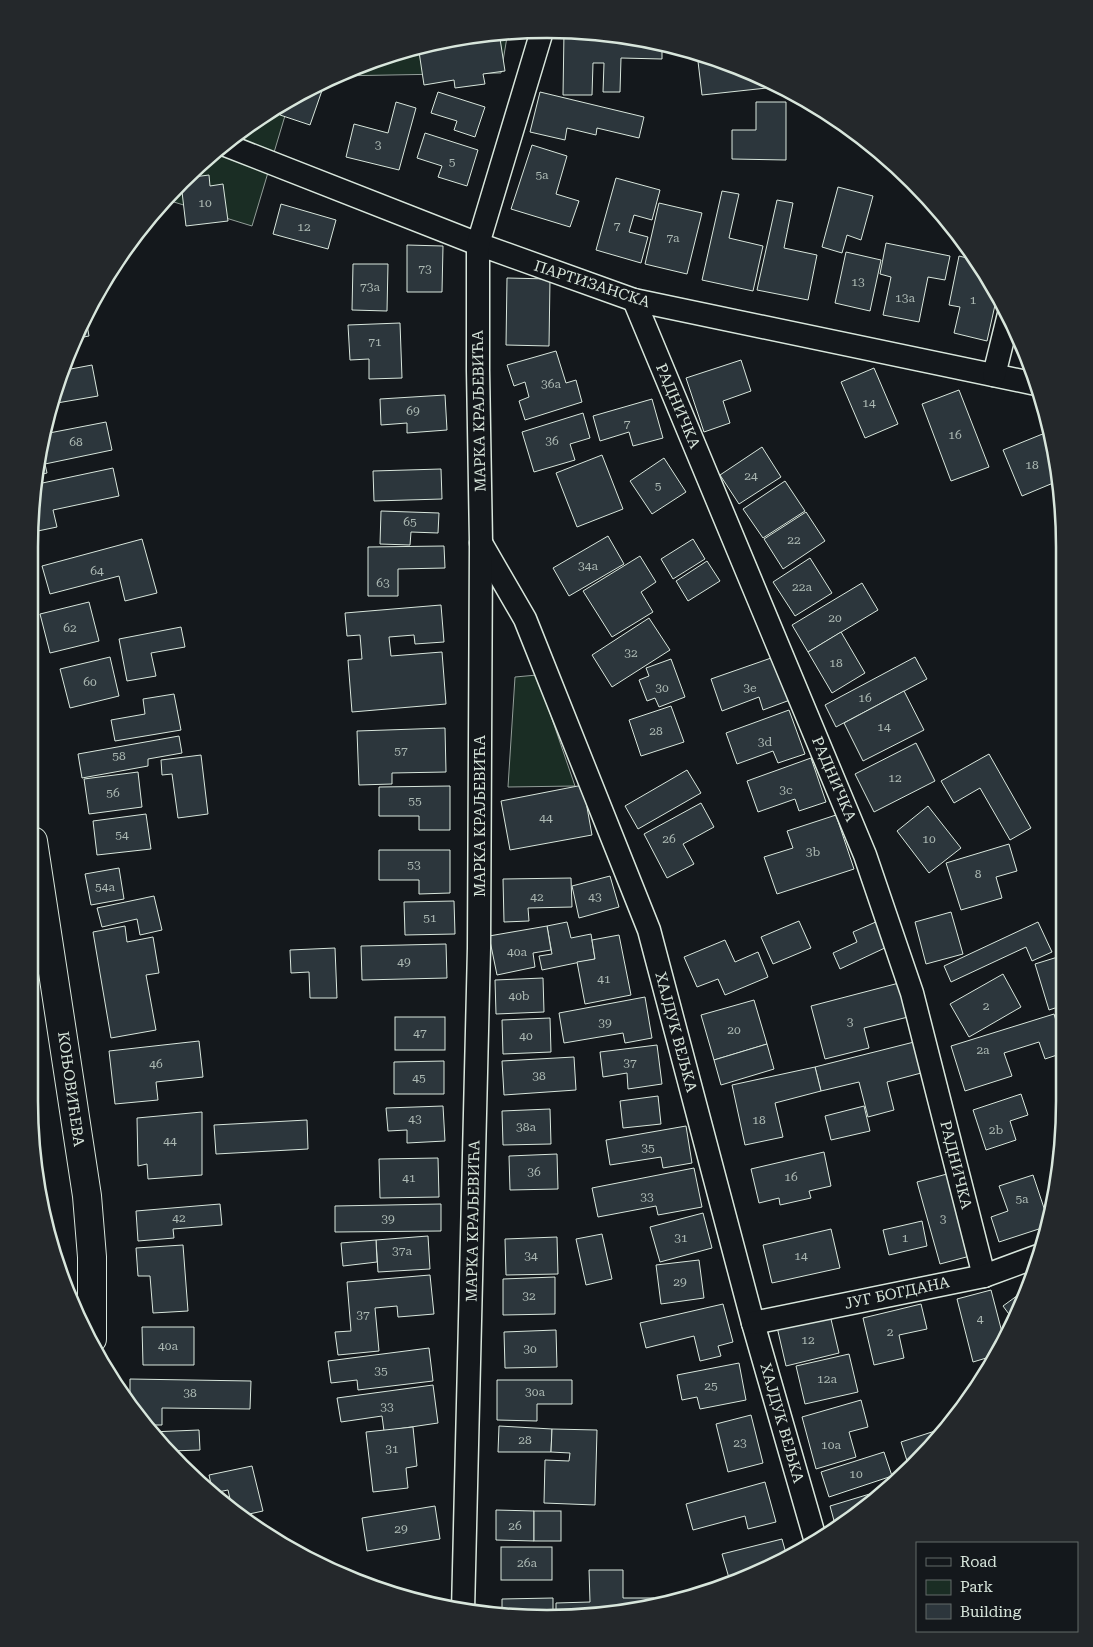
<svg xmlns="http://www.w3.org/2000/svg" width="1093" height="1647" font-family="'Roboto Serif',serif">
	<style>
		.green { fill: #1a2d24; stroke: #939e99 }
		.building { fill: #2c363c; stroke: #d8e6dc }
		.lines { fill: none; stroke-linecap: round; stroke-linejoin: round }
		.street-casing { stroke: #d8e6dc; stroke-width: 25 }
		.secondary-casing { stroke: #d8e6dc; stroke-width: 30 }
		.street { stroke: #14181c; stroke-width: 22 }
		.secondary { stroke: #14181c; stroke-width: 28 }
		.labels { text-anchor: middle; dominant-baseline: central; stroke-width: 4; stroke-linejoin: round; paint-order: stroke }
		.number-label { font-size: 12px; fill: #adbab4 }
		.street-label { font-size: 15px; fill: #d8e6dc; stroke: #14181c }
		.rim { fill: none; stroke: #d8e6dc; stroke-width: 2.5 }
	</style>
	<rect width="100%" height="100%" fill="#14181c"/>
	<g class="green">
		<path d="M508,31l-7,42 -166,3 78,-30z"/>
		<path d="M290,99l-38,127 -88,-27 68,-63z"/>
		<path d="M537,675l38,111 -67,1 7,-110z"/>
	</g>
	<g class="building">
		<path d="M499,32l6,39 -22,3 2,10 -30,4 -1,-8 -30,5 -6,-40z"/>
		<path d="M564,32l50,1 48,11v15l-41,-1 -1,34h-17l1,-29h-11l-1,32h-29z"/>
		<path d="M697,53l16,3 63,29v2l-74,8z"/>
		<path d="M326,79l-16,46 -30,-10 5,-12 33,-21z"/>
		<path d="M438,92l47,15 -10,30 -21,-7 3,-9 -26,-8z"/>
		<path d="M540,92l104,25 -5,21 -42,-10 -1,7 -29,-7 -2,12 -35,-8z"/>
		<path d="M396,102l20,6 -17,62 -53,-13 8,-33 34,9z"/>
		<path d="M756,102h30v58l-54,-1v-29h24z"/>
		<path d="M425,133l53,17 -11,36 -29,-9 4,-11 -25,-8z"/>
		<path d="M532,145l35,11 -11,38 23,7 -9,26 -59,-18z"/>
		<path d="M209,175l1,11 13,-2 5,37 -42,5 -5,-43 5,-5z"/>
		<path d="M616,178l44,12 -8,30 -18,-5 -5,17 19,5 -7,26 -45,-13z"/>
		<path d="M838,187l35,9 -12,44 -14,-5 -5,18 -20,-6z"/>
		<path d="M722,191l17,3 -10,44 34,8 -10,45 -51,-11z"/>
		<path d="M777,200l16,3 -9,45 33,7 -9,45 -51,-10z"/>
		<path d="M928,200l8,8 -9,-2z"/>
		<path d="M659,203l43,10 -15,61 -42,-10z"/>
		<path d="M281,204l55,16 -8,29 -55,-15z"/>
		<path d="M886,243l64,13 -5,24 -17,-3 -9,45 -36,-7 8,-38 -11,-3z"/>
		<path d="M407,245l36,1 -1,46h-35z"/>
		<path d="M846,252l35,8 -11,51 -35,-8z"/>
		<path d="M959,256l16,4 22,36 -10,45 -33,-8 6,-26 -11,-2z"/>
		<path d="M353,264h35l-1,47 -35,-1z"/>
		<path d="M507,278l43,1 -1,67 -43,-1z"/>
		<path d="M85,314l4,22 -16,3 9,-21z"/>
		<path d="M400,323l2,55 -33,1v-20l-19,1 -2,-35z"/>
		<path d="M556,351l10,32 10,-3 6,22 -57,18 -6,-19 10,-4 -4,-15 -11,4 -7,-21z"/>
		<path d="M741,360l10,31 -28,10 7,22 -26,9 -18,-54z"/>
		<path d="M92,365l6,31 -47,8 9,-33z"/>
		<path d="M874,368l24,56 -33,14 -24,-56z"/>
		<path d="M959,390l30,77 -38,14 -29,-77z"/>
		<path d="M445,395l2,35 -40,3v-10l-26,2 -1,-26z"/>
		<path d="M652,399l11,39 -30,8 -4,-14 -29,9 -7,-25z"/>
		<path d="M583,413l7,25 -20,6 5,16 -41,12 -12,-40z"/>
		<path d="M106,422l6,28 -67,14 2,9 -13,3 10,-42z"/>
		<path d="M1050,431l8,50 -36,15 -19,-46z"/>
		<path d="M762,447l19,30 -42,27 -19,-29z"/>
		<path d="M602,455l21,54 -46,18 -21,-54z"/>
		<path d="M664,458l22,34 -34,22 -22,-33z"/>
		<path d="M113,468l6,28 -66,14 4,17 -24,5v-47z"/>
		<path d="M441,469l1,30 -68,2 -1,-30z"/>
		<path d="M785,481l20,30 -42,27 -20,-29z"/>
		<path d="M381,511l58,2 -1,20 -27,-1 -1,13 -30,-1z"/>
		<path d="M806,512l19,29 -42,28 -19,-30z"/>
		<path d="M608,536l16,28 -55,32 -16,-28z"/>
		<path d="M142,539l15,54 -32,8 -6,-25 -69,18 -8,-28z"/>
		<path d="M693,539l12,20 -32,20 -12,-20z"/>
		<path d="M444,546l1,22 -47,1v27h-30v-49z"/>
		<path d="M640,556l16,26 -15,10 12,20 -41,25 -29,-46z"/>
		<path d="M810,558l22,35 -37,23 -22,-34z"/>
		<path d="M707,561l13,20 -32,20 -12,-20z"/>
		<path d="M862,583l16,27 -70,42 -16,-27z"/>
		<path d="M89,602l10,39 -49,12 -10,-39z"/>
		<path d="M441,605l3,37 -29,2 -1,-9 -25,2 2,19 51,-4 4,52 -94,8 -4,-52 14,-1 -2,-24 -13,1 -2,-23z"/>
		<path d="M649,618l21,32 -58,37 -20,-32z"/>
		<path d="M181,627l4,20 -34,6 5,23 -29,5 -8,-42z"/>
		<path d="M841,632l24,41 -33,20 -24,-41z"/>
		<path d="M110,657l9,39 -49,12 -10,-39z"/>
		<path d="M774,657l16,43 -27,10 -4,-13 -37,14 -11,-32z"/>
		<path d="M915,657l12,22 -91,48 -11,-22z"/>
		<path d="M671,659l14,38 -26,10 -4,-9 -8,3 -8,-21 10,-4 -3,-8z"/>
		<path d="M904,691l20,39 -61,31 -19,-38z"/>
		<path d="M174,694l7,36 -66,11 -4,-21 34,-6 -2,-15z"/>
		<path d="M671,706l13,36 -43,14 -12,-36z"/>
		<path d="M789,710l16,44 -27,9 -5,-12 -36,13 -11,-31z"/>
		<path d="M445,728l1,44 -54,1v11l-33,1 -2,-54z"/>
		<path d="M179,736l3,17 -34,6v7l-66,12 -4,-24z"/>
		<path d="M916,743l19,38 -61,31 -19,-38z"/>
		<path d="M989,754l42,74 -21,12 -30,-52 -26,15 -13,-22z"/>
		<path d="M201,755l7,59 -30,4 -6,-44 -10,1 -1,-15z"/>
		<path d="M811,758l15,44 -27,9 -4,-12 -37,13 -11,-31z"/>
		<path d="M687,770l14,23 -63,36 -13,-23z"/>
		<path d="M138,772l4,35 -53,7 -5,-35z"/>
		<path d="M583,785l9,50 -82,15 -9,-49z"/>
		<path d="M450,786v44h-31v-14h-40v-29z"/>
		<path d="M701,803l13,24 -31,17 11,20 -27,14 -23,-44z"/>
		<path d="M928,806l33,42 -32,25 -32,-42z"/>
		<path d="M146,814l5,35 -54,6 -4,-34z"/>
		<path d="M836,815l18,54 -77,25 -13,-37 29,-9 -6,-17z"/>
		<path d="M1009,844l8,27 -21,6 6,21 -41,12 -15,-47z"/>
		<path d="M379,850h71v43l-31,1v-14h-40z"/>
		<path d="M119,868l5,31 -33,6 -6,-31z"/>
		<path d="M610,876l9,31 -40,11 -7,-32z"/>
		<path d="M571,878l1,29 -44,1 1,13 -25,1 -1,-43z"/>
		<path d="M154,896l8,34 -22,5 -3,-16 -35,8 -5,-19z"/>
		<path d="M454,901l1,33 -50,1 -1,-33z"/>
		<path d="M951,912l12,42 -37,10 -11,-42z"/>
		<path d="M799,921l12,27 -38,16 -12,-27z"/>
		<path d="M878,921l11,25 -49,23 -7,-16 24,-11 -4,-10z"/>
		<path d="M567,922l4,16 20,-4 4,25 -53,11 -3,-14 13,-2 -5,-28z"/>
		<path d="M1038,922l14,30 -20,9 -6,-14 -75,35 -7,-16z"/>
		<path d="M125,926l2,16 26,-5 6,36 -13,2 10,55 -45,8 -18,-106z"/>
		<path d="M547,926l4,24 -18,3 2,14 -38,8 -8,-39z"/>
		<path d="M619,935l12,60 -46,9 -8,-42 18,-3 -3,-19z"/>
		<path d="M725,940l10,22 23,-10 10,25 -43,18 -7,-16 -21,8 -13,-30z"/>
		<path d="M446,944l1,34 -85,2 -1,-34z"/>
		<path d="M335,948l2,50h-27l-1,-26 -18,1 -1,-23z"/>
		<path d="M1061,956v50l-12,4 -14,-46z"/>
		<path d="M1003,974l18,33 -52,30 -19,-33z"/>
		<path d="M543,978l1,34 -48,2 -1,-34z"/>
		<path d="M899,983l9,34 -44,11 5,20 -44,11 -14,-53z"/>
		<path d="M645,997l7,41 -27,5 -2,-10 -59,10 -5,-30z"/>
		<path d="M754,1000l13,44 -53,16 -13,-45z"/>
		<path d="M1054,1014l6,20v20l-15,5 -6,-17 -35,11 8,23 -47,15 -14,-45z"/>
		<rect x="395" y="1017" width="50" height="33"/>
		<path d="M550,1018l1,34 -48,2 -1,-34z"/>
		<path d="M199,1041l4,36 -47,5 2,18 -43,4 -6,-53z"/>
		<path d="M918,1041l7,31 -38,10 7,28 -26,7 -9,-35 -38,9 -6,-24z"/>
		<path d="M767,1044l7,25 -53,16 -7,-25z"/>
		<path d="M657,1045l5,39 -34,5 -1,-16 -24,4 -3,-25z"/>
		<path d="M574,1057l2,33 -72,5 -2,-34z"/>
		<path d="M444,1061v33h-50v-32z"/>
		<path d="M815,1067l6,24 -46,12 8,34 -38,8 -13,-60z"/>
		<path d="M1021,1094l7,21 -18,6 6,19 -30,10 -13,-40z"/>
		<path d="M658,1096l3,28 -38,4 -3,-27z"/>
		<path d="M443,1106l2,35 -38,2v-13l-19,1 -2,-23z"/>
		<path d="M864,1106l6,25 -39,9 -6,-24z"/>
		<path d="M550,1109l1,35 -48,1 -1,-34z"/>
		<path d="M202,1112v63l-54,4 -1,-15 -9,2 -1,-48z"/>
		<path d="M307,1120l1,29 -92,5 -2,-29z"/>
		<path d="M686,1126l6,37 -29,5 -2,-11 -51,8 -4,-25z"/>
		<path d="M1060,1147v17l-7,-13z"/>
		<path d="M824,1152l7,34 -22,5 2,7 -31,7 -1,-7 -20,5 -8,-34z"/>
		<path d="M557,1154l1,35 -48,1 -1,-34z"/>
		<path d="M438,1158l1,39 -59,1 -1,-39z"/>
		<path d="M33,1165h7v32l-7,-29z"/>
		<path d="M694,1168l8,39 -44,8 -2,-9 -58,11 -6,-29z"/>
		<path d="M947,1174l23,82 -30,8 -23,-82z"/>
		<path d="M1033,1175l16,48 -1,3 -49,16 -8,-25 17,-6 -9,-25z"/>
		<path d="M220,1204l2,21 -49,4 1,9 -36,3 -2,-30z"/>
		<path d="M441,1204v27l-106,1v-26z"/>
		<path d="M703,1213l9,35 -52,14 -10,-35z"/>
		<path d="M44,1216h4v16z"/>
		<path d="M922,1221l5,25 -38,9 -6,-25z"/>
		<path d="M831,1229l9,39 -68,15 -9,-38z"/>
		<path d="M602,1234l10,45 -26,6 -10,-46z"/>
		<path d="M428,1236l2,33 -52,3 -2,-32z"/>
		<path d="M557,1237l1,37 -52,1 -1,-36z"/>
		<path d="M376,1240l1,22 -34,4 -2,-23z"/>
		<path d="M183,1245l5,66 -35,2 -3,-37h-12l-2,-28z"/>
		<path d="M699,1260l5,38 -43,6 -5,-39z"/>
		<path d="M430,1275l4,39 -36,3 -1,-11 -22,2 4,43 -41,4 -3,-23 16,-1 -4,-49z"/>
		<path d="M555,1277v37l-52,1v-36z"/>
		<path d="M991,1290l13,50 -11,16 -20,6 -16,-63z"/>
		<path d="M1025,1290h1l-12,31 -11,-15z"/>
		<path d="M723,1304l10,38 -15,4 3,10 -21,5 -6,-25 -48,12 -6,-25z"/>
		<path d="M921,1304l6,25 -28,6 5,23 -30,7 -11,-47z"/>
		<path d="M830,1315l9,38 -53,13 -9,-39z"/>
		<path d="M142,1327h52v38h-51z"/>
		<path d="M556,1330l1,37 -52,1 -1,-36z"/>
		<path d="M429,1348l4,33 -75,9 -1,-10 -26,3 -3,-22z"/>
		<path d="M849,1354l9,38 -53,12 -9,-38z"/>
		<path d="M739,1363l7,37 -46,9 -3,-12 -15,3 -5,-25z"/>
		<path d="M130,1379l121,2 -1,28 -88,-1v17h-18l-14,-19z"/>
		<path d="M497,1380h75v24h-35v17l-40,-1z"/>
		<path d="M433,1385l5,38 -54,8 -2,-15 -41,6 -4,-24z"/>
		<path d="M861,1400l7,27 -19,5 7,25 -40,12 -14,-52z"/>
		<path d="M751,1415l12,48 -35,9 -12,-48z"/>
		<path d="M499,1426l53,3 -1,23h-53z"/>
		<path d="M413,1427l4,39 -11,2 2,20 -35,4 -7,-60z"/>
		<path d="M552,1429l45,1 -2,75 -51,-2 1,-43 24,1 1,-8 -19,-1z"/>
		<path d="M199,1430l1,20 -29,1 1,4 -22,-23z"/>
		<path d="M935,1431l3,8 -2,3 -27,25 -8,-25z"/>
		<path d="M884,1452l8,24 -63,21 -8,-25z"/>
		<path d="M252,1466l11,45 -23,5 -7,-4 -5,-22 -15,3 -4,-18z"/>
		<path d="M765,1482l11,40 -28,7 -3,-13 -52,14 -7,-26z"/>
		<path d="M873,1493l2,6 -13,12 -26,17 -6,-22z"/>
		<path d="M435,1506l5,33 -73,12 -5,-33z"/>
		<path d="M496,1510l38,1v30l-38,-1z"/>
		<rect x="534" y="1511" width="27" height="30"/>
		<path d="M782,1539l5,18 -39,16 -19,5 -7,-24z"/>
		<rect x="501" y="1547" width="51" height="33"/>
		<path d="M589,1570h34v28h31l1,7 -74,12h-25v-14l34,-1z"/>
		<path d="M553,1598v19l-51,-1v-17z"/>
		<path d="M418,1600l15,1v4z"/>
	</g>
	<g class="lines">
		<defs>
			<g id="street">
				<path d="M223,144l255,100 156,56 402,84"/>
				<path d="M634,300l231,555 47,138 72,283"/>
				<path d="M994,375l15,-61"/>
				<path d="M481,543l44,76 124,311 104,393 63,219"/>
				<path d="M753,1323l231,-47 54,-20"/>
				<path d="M463,1611l16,-663 2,-405 -3,-173v-126l64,-213"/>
			</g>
			<path id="secondary" d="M33,841l54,355 5,61v82"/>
		</defs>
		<use href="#street" class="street-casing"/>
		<use href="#secondary" class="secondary-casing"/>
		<use href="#street" class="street"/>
		<use href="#secondary" class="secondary"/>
	</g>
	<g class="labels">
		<g class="number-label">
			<text x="378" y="145">3</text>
			<text x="452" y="162">5</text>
			<text x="542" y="175">5a</text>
			<text x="205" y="203">10</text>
			<text x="617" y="226">7</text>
			<text x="304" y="227">12</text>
			<text x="673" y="238">7a</text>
			<text x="425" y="269">73</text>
			<text x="858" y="282">13</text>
			<text x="370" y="287">73a</text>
			<text x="905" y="298">13a</text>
			<text x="973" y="300">1</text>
			<text x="375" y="342">71</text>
			<text x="551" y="384">36a</text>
			<text x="869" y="403">14</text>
			<text x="413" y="411">69</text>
			<text x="627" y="424">7</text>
			<text x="955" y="435">16</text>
			<text x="552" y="441">36</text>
			<text x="76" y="442">68</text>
			<text x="1032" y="465">18</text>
			<text x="751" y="476">24</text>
			<text x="658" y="486">5</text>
			<text x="410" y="522">65</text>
			<text x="794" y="540">22</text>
			<text x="588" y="566">34a</text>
			<text x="97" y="571">64</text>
			<text x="383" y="583">63</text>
			<text x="802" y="587">22a</text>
			<text x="835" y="618">20</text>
			<text x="70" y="628">62</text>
			<text x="631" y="653">32</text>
			<text x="836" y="663">18</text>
			<text x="90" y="682">60</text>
			<text x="662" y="688">30</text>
			<text x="750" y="688">3e</text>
			<text x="865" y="698">16</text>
			<text x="884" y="727">14</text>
			<text x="656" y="731">28</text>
			<text x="765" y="742">3d</text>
			<text x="401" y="751">57</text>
			<text x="119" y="756">58</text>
			<text x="895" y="778">12</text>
			<text x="786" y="790">3c</text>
			<text x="113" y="793">56</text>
			<text x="415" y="801">55</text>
			<text x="546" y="818">44</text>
			<text x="122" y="835">54</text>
			<text x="669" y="839">26</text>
			<text x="929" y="839">10</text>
			<text x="813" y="852">3b</text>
			<text x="414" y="865">53</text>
			<text x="978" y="874">8</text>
			<text x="105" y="887">54a</text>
			<text x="537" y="897">42</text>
			<text x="595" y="897">43</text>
			<text x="430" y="918">51</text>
			<text x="517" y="952">40a</text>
			<text x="404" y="962">49</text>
			<text x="604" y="979">41</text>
			<text x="519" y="996">40b</text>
			<text x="986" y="1006">2</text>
			<text x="850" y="1022">3</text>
			<text x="605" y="1023">39</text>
			<text x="734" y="1030">20</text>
			<text x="420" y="1033">47</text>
			<text x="526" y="1036">40</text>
			<text x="983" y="1050">2a</text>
			<text x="630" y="1063">37</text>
			<text x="156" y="1064">46</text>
			<text x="539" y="1076">38</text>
			<text x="419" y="1078">45</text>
			<text x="415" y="1119">43</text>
			<text x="759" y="1120">18</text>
			<text x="526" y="1127">38a</text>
			<text x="996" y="1130">2b</text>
			<text x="170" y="1141">44</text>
			<text x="648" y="1148">35</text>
			<text x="534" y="1172">36</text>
			<text x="791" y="1177">16</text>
			<text x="409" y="1178">41</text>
			<text x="647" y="1197">33</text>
			<text x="1022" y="1199">5a</text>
			<text x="179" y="1218">42</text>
			<text x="388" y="1219">39</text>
			<text x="943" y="1219">3</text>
			<text x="681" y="1238">31</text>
			<text x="905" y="1238">1</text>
			<text x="402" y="1251">37a</text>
			<text x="531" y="1256">34</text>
			<text x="801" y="1256">14</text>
			<text x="680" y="1282">29</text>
			<text x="529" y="1296">32</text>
			<text x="363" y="1315">37</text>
			<text x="980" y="1319">4</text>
			<text x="890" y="1332">2</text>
			<text x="808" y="1340">12</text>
			<text x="168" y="1346">40a</text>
			<text x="530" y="1349">30</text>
			<text x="381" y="1371">35</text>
			<text x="827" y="1379">12a</text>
			<text x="711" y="1386">25</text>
			<text x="535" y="1392">30a</text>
			<text x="190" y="1393">38</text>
			<text x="387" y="1407">33</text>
			<text x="525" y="1440">28</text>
			<text x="740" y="1443">23</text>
			<text x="831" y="1445">10a</text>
			<text x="392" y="1449">31</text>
			<text x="856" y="1474">10</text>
			<text x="515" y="1526">26</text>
			<text x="401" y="1529">29</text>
			<text x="527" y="1563">26a</text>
		</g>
		<g class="street-label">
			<text transform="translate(592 284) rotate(18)">ПАРТИЗАНСКА</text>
			<text transform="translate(678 406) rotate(67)">РАДНИЧКА</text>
			<text transform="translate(479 411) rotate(-91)">МАРКА КРАЉЕВИЋА</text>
			<text transform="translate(834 779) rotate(67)">РАДНИЧКА</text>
			<text transform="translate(480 816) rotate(-90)">МАРКА КРАЉЕВИЋА</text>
			<text transform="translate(676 1032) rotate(75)">ХАЈДУК ВЕЉКА</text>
			<text transform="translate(71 1089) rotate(82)">КОЊОВИЋЕВА</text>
			<text transform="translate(956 1165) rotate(76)">РАДНИЧКА</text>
			<text transform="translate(473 1221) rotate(-89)">МАРКА КРАЉЕВИЋА</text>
			<text transform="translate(897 1293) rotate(-12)">ЈУГ БОГДАНА</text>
			<text transform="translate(782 1423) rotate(74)">ХАЈДУК ВЕЉКА</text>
		</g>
	</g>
	<path d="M0 0H1093V1647H0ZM547 38H547A509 509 0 0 1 1056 547V1101A509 509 0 0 1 547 1610H547A509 509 0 0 1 38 1101V547A509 509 0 0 1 547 38Z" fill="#24282b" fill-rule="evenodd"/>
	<path class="rim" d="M547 38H547A509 509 0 0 1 1056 547V1101A509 509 0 0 1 547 1610H547A509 509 0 0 1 38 1101V547A509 509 0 0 1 547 38Z"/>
	<rect x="916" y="1542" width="162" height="90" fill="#14181c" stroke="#626a69"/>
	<rect x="926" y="1558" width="25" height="8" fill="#14181c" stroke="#626a69"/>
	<text x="960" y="1567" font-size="15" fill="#d8e6dc">Road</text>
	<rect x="926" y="1580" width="25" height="15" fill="#1a2d24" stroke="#626a69"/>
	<text x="960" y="1592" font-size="15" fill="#d8e6dc">Park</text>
	<rect x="926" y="1604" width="25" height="15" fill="#2c363c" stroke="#626a69"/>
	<text x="960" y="1617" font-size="15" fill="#d8e6dc">Building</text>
</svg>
